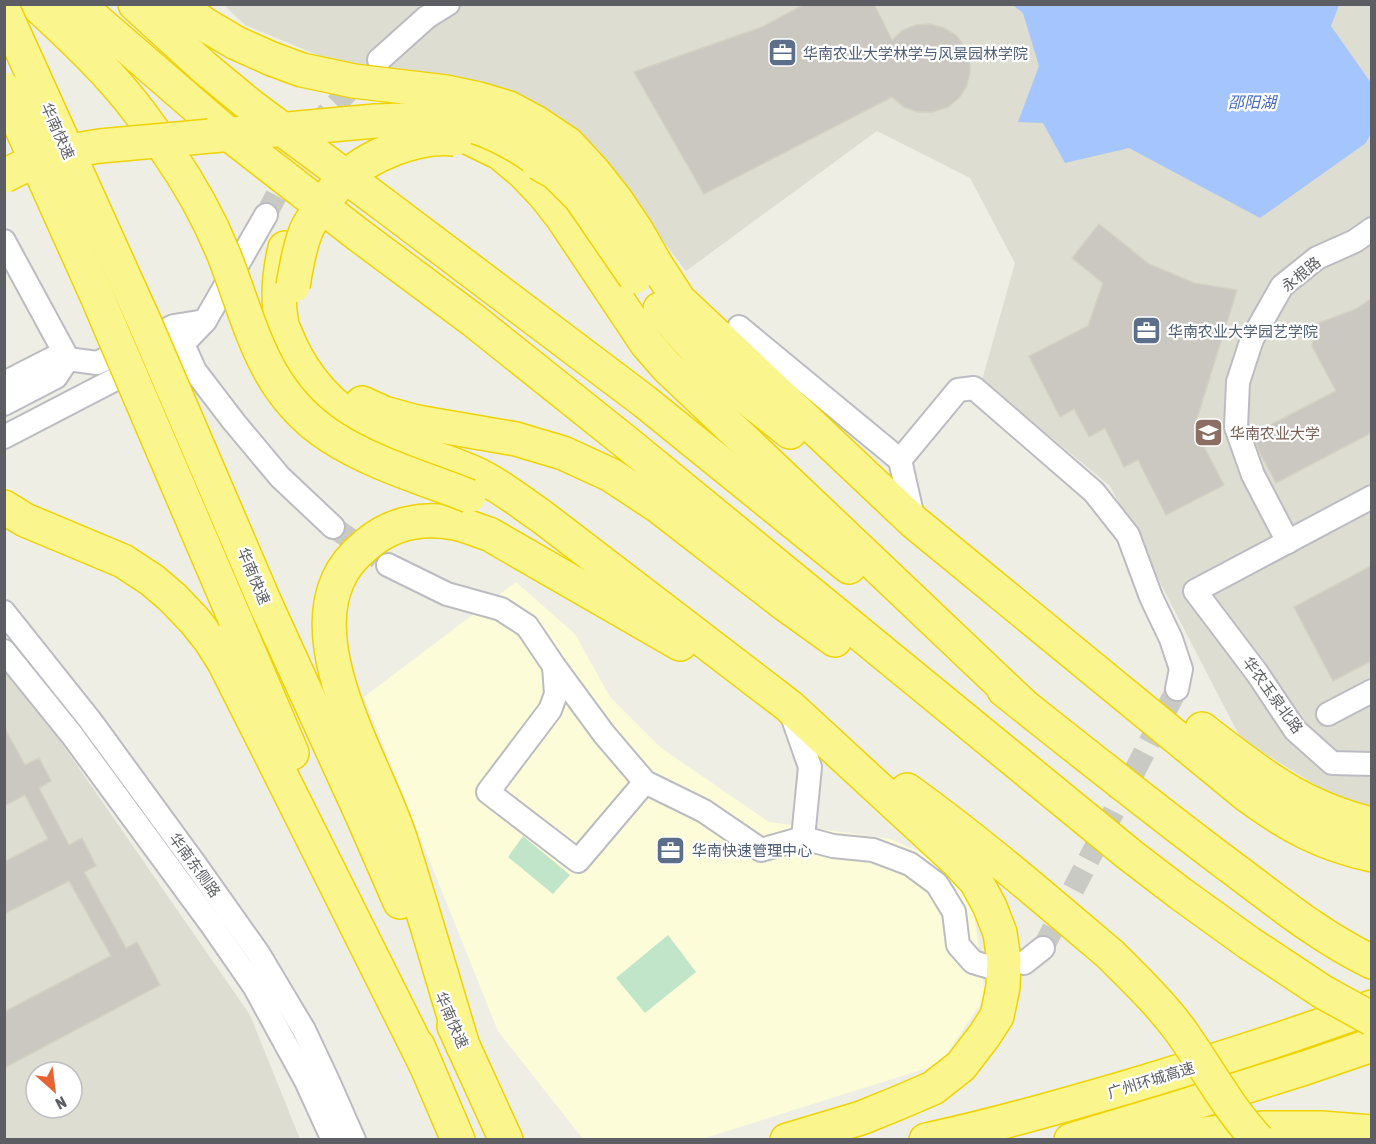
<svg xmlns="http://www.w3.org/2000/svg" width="1376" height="1144" font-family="'Asap Condensed','Noto Sans SC',sans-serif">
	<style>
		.commercial { fill: #fdfcd9 }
		.education { fill: #deddd2; fill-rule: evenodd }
		.green { fill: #c0e5c8 }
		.water { fill: #a4c5fe }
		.building { fill: #cac8c1; stroke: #d3d1c2; stroke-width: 1.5 }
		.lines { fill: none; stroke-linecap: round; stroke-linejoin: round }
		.minor-tunnel { stroke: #cacac4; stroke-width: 22; stroke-dasharray: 22 11; stroke-linecap: butt }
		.minor-casing { stroke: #bbbcc2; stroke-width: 26 }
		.highway-casing { stroke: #eed303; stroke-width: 36 }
		.minor { stroke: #fff; stroke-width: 22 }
		.highway { stroke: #fbf58d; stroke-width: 33 }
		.highway-bridge-casing { stroke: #eed303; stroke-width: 36; stroke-linecap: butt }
		.highway-bridge { stroke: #fbf58d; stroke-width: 33 }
		.labels { text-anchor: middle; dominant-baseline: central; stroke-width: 4.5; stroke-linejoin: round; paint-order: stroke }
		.service-label { font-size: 15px; fill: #4e5e75; stroke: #fff; text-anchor: start }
		.street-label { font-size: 15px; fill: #5c5e64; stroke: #fff }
		.education-label { font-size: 15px; fill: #785e54; stroke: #fff; text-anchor: start }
		.water-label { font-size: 16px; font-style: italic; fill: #466ac1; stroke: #fff }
	</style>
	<rect width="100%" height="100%" fill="#eeeee4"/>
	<path class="commercial" d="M516,582l59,52 35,63 51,51 108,74 121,17 51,22 31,36 13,100 -45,67 -238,75h-119l-85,-108 -134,-334z"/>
	<g class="education">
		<path d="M224,5h1147v814l-130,-80 -131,-253 -128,-106 33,-117 -45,-85 -93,-47 -191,140 -84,-111 -265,-97 -92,-38z"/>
		<path d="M4,660l246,355 50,124h-295zM36,1072h36v36h-36z"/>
	</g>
	<g class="green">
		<path d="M523,836l47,39 -17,19 -45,-37z"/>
		<path d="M668,935l28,37 -51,41 -29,-35z"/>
	</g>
	<path class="water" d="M1013,5h326l-8,21 40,57v50l-5,10 -106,75 -131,-70 -64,15 -22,-40 -25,-1 21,-56 -16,-53z"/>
	<g class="building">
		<path d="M805,4h69l18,36 11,-10 13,-5 14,-1 14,4 12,7 8,11 6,13v14l-4,14 -7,11 -11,9 -15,5h-15l-14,-5 -12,-10 -188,97 -70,-122 128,-45z"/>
		<path d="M1099,224l50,40 45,19 43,7 -43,138 30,57 -58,30 -28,-55 -14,7 -19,-39 -16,9 -15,-28 -14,8 -31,-61 59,-30 15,-43 -31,-25z"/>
		<path d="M1371,299v134l-95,50 -17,-32 -6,-17 83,-43 -24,-45 4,-22 40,-15z"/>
		<path d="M1371,566v95l-38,20 -39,-74z"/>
		<path d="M4,727l21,38 14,-7 12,23 -12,7 30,57 13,-7 14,28 -12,6 42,76 11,-6 23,43 -156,83v-56l107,-56 -42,-75 -65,33v-52l44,-23 -23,-44 -21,11z"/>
	</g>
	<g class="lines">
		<g class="minor-tunnel">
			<path d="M266,215l44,-84 55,-57"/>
			<path d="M333,527l55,38"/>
			<path d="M1043,948l134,-259"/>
		</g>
		<defs>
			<g id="minor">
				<path d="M379,60l48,-43 21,-13"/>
				<path d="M4,241l64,118"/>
				<path d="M739,327l161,133 14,62"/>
				<path d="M183,344l12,27 39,51 46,55 53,50"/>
				<path d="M4,383l49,-25 15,1 29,4 77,-37 31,-5"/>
				<path d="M4,404l52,-27 12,-18"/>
				<path d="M4,437l179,-93 22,-23 61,-106"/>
				<path d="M900,460l58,-70 16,-2 120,104 34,43 23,62 20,42 10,30 -4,20"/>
				<path d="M1372,497l-177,94 62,82 38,57 37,33 40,1"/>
				<path d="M1288,542l-35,-67 -17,-48 2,-45 14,-43 30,-53 35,-28 38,-17 17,-12"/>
				<path d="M388,565l59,29 54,15 26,17 27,40 50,68 41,48 59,29 57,39 42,-12 30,8 40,4 37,14 27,20 17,28 4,33 15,17 20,6"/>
				<path d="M4,612l86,108 105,144 63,89 46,77 24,51 26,59"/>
				<path d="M4,651l68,84 139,189 43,62 52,95 27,59"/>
				<path d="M554,666l2,28 -6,16 -62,82 90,69 67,-79"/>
				<path d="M790,710l20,57 -7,71"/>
				<path d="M1328,714l44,-23"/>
				<path d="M1024,963l19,-15"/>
			</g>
			<g id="highway">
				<path d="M36,4c37,34 74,69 104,109 9,12 18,25 27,38"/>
				<path d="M76,4l20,16 125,108"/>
				<path d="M135,4l70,64 46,38"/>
				<path d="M178,4l26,20 32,19 36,16"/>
				<path d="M469,138l31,15 24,20 20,21 18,23 85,127 20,23 355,337"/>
				<path d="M384,205l260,196 205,166"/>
				<path d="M360,236l113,84 154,123 503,412 51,39 68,49"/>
				<path d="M285,248c-6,25 -8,52 -3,77 2,6 5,11 7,17 16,36 43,67 78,85 20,11 42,20 62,29 15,5 29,10 43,16 25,11 47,29 69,44l248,190 167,154 20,21 14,26 10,26 4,27 -1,27 -6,29 -13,20 -23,30 -28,22 -35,15 -37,15 -60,18 -14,4"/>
				<path d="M655,263l24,37 235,222 334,274c41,30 74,48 124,59"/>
				<path d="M660,309l41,46 36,35 53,42"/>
				<path d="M362,403l22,10 33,9 99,17 47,14 48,22 47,31 124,96 53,38"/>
				<path d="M4,507l21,13 98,41 29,19 21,18 21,22 16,20 14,22 42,83 160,320"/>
				<path d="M266,605l96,210 38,87"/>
				<path d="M235,619l57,134"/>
				<path d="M1004,690c77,61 153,122 231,180 44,33 87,68 137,92"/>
				<path d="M1202,729c55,43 100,79 170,95"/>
				<path d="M907,790c71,51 137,108 204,165"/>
				<path d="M454,1026l52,114"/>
				<path d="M418,1046l40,94"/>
				<path d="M463,1046c-21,-69 -41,-139 -63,-208 -23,-71 -96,-184 -62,-258 6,-14 17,-26 28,-35 25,-22 57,-28 89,-22 11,2 23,8 34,11l191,110"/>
				<path d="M926,1140c67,-14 133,-33 198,-52 84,-25 166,-51 248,-81"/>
				<path d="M1071,1140l100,-30 134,-42 67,-23"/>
				<path d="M1143,1140l121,-12h57l51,4"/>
			</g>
		</defs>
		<use href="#minor" class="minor-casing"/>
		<use href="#highway" class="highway-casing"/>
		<use href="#minor" class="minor"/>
		<use href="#highway" class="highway"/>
		<defs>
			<g id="highway-bridge">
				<path d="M4,11l141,312 121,282"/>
				<path d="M272,59l30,11 52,11 92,11 33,7 30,9 26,14 33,22 25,27 23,29 22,33 17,30"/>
				<path d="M4,89l92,205 139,325"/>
				<path d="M251,106l133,99"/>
				<path d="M221,128l139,108"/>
				<path d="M167,151c23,33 42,67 57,104 28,71 38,136 106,181 41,27 93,42 139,60"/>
				<path d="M538,163l18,10 24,24 55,80"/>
				<path d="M4,176l28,-14 32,-10 36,-6 275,-25c33,-1 69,-4 101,6 30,10 55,27 80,46"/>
				<path d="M293,286c3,-19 6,-37 13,-55 2,-5 6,-11 9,-16 8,-12 16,-23 26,-33 26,-27 77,-47 114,-43"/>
				<path d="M1249,943l74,49 49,27"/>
				<path d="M1111,955c24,24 48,47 69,75 26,36 47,77 78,110"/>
			</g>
		</defs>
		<use href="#highway-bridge" class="highway-bridge-casing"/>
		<use href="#highway-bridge" class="highway-bridge"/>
	</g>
	<defs>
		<symbol id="office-square" viewBox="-11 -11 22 22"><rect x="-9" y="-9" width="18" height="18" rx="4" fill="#5c6f8a" stroke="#fff"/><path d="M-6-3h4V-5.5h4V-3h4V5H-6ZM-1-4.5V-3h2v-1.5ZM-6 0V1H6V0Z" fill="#fff"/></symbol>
		<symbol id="university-square" viewBox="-11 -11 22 22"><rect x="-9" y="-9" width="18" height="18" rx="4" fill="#8d6e63" stroke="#fff"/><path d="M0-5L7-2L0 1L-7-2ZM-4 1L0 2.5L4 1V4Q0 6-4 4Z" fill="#fff"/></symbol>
	</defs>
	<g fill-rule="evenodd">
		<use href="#office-square" x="766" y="36" width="33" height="33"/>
		<use href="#office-square" x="1130" y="314" width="33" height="33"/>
		<use href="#university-square" x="1192" y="416" width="33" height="33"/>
		<use href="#office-square" x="654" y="834" width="33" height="33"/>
	</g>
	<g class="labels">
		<g class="service-label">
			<text x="803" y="53">华南农业大学林学与风景园林学院</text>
			<text x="1168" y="331">华南农业大学园艺学院</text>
			<text x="692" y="850">华南快速管理中心</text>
		</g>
		<g class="street-label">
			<text transform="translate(58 131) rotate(66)">华南快速</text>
			<text transform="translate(1301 274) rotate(-39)">永根路</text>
			<text transform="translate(254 576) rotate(67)">华南快速</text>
			<text transform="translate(1273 695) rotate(54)">华农玉泉北路</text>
			<text transform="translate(195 865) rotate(54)">华南东侧路</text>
			<text transform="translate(452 1020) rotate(66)">华南快速</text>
			<text transform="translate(1151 1080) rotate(-17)">广州环城高速</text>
		</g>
		<g class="education-label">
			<text x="1230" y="433">华南农业大学</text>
		</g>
		<g class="water-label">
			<text x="1252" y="102">邵阳湖</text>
		</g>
	</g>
	<rect width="1376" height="1144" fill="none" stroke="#5c5e64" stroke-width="12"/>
	<g transform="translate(54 1090) rotate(152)"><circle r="28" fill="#ffffff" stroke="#bebfc1" stroke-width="1.5"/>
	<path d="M0-4.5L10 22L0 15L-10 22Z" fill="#e76331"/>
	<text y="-9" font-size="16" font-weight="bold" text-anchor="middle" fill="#5c5e64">N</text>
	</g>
</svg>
